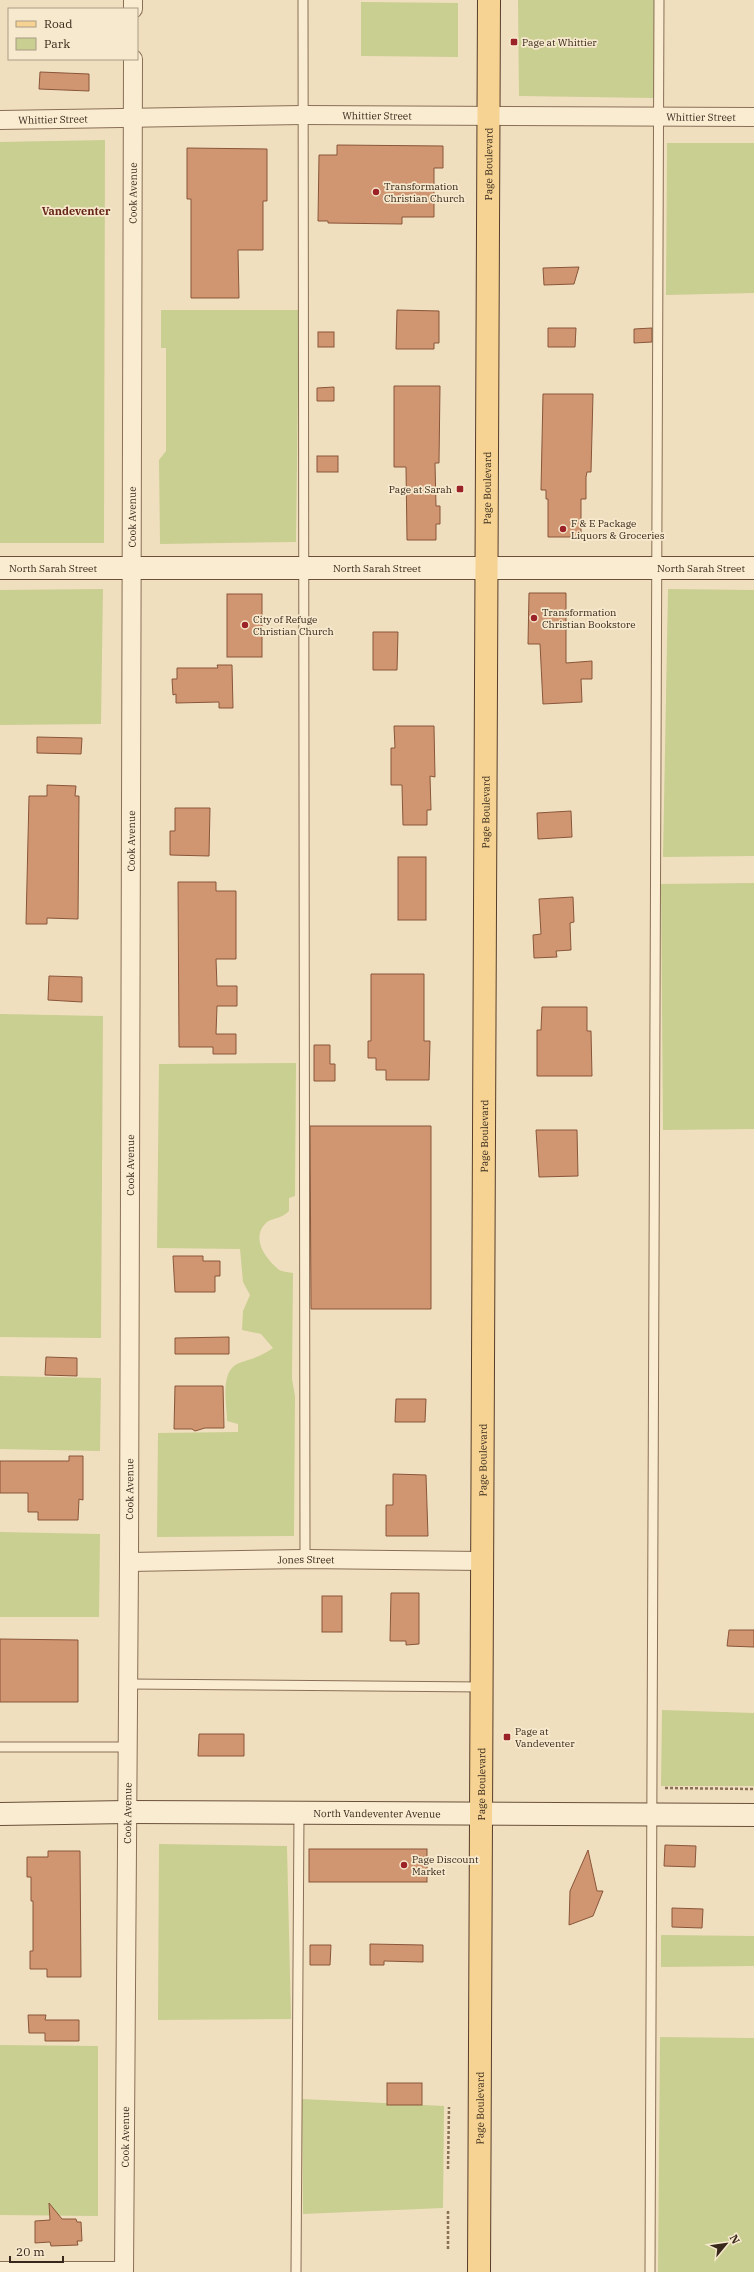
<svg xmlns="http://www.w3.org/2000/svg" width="754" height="2272" font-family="'IBM Plex Serif',serif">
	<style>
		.green { fill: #c9ce91 }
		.building { fill: #d09571; stroke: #89563a }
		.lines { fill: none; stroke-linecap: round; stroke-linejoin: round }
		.lane-casing { stroke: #896f56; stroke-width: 11 }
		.street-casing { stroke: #896f56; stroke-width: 20 }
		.secondary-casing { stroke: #6a5039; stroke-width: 24 }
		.primary-casing { stroke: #563d2b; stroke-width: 24 }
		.path { stroke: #896f56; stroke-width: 2.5; stroke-dasharray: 3 2; stroke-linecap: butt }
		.lane { stroke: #faecd1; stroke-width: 9 }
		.street { stroke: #faecd1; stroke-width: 18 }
		.secondary { stroke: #faecd1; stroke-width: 22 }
		.primary { stroke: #f6d392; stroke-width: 22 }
		.poi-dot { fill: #9b2328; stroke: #f7e9cd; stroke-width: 1.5 }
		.labels { text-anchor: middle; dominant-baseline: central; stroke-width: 3.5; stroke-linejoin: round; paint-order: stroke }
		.poi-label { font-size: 10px; fill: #37281b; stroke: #f7e9cd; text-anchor: start }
		.street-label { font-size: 10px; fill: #37281b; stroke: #f7e9cd }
		.neighbourhood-label { font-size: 11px; font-weight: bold; fill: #662618; stroke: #f7e9cd }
	</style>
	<rect width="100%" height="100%" fill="#f0dfbe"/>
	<g class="green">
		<path d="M518,0h137l-1,98 -135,-2z"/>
		<path d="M361,2l97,1v54l-97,-1z"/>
		<path d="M105,140l-1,403h-104v-401z"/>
		<path d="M667,143h87v150l-88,2z"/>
		<path d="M161,310h138l-3,232 -136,2 -1,-84 7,-9v-103h-5z"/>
		<path d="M103,589l-2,135 -101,1v-135z"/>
		<path d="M668,589l86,1v266l-91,1z"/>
		<path d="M754,883v246l-91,1 -2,-246z"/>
		<path d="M0,1014l103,2 -2,322 -101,-1z"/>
		<path d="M296,1063l-1,133 -6,2v13c-8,9 -18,6 -24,13 -14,15 1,35 13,45 4,3 10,3 15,4l-1,106 3,17 -1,140 -137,1 1,-104 80,-1v-8l-11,-3c0,-17 -8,-50 12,-58 14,-5 21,-6 34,-15l-12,-14 -19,-4 1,-19 7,-16 -7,-13 -3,-33 -83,-1 2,-184z"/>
		<path d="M0,1376l101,2 -1,73 -100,-2z"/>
		<path d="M0,1532l100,2 -1,83h-99z"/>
		<path d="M662,1710l92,3v73h-93z"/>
		<path d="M159,1844l128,2 4,173 -133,1z"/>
		<path d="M661,1935l93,1v30l-93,1z"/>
		<path d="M660,2037l94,1v234h-96z"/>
		<path d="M0,2045l98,1v170l-98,-1z"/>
		<path d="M302,2099l142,7 -1,102 -140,6z"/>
	</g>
	<g class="building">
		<path d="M40,72l49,2v17l-50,-2z"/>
		<path d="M337,145l106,1v22h-9v49h-32v7l-74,-1v-2h-10l1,-66h18z"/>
		<path d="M187,148l80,1v52h-4v49h-25l1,48h-48v-99h-4z"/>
		<path d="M579,267l-5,17 -30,1 -1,-17z"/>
		<path d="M397,310l42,1v32h-5v6h-38z"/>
		<path d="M548,328h28l-1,19h-27z"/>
		<path d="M652,328v14l-18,1v-14z"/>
		<rect x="318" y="332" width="16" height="15"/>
		<path d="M394,386h46l-1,77h-4l1,43h4v18h-4v16h-29l-1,-73h-12z"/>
		<path d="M334,387v14h-17v-13z"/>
		<path d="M543,394h50l-2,78h-4l-1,5v22h-5v38h-33v-38h-2v-9h-5z"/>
		<rect x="317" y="456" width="21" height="16"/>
		<path d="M529,593h37v70l26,-2v18h-11l1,23 -39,2 -3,-60h-12z"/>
		<rect x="227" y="594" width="35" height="63"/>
		<path d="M373,632h25l-1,38h-24z"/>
		<path d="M217,665h15l1,43h-14v-6l-43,1v-9l-3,1 -1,-16h5v-11h41z"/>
		<path d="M394,726h40l1,51 -5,-1 1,34h-4v15h-24l-1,-40h-11v-37h4z"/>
		<path d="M37,737l45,1 -1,16 -44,-1z"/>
		<path d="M47,785l29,1 -1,10h4l-1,123 -31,-1v6h-21l3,-128h18z"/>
		<path d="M175,808h35l-1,48 -39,-1v-24h5z"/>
		<path d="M571,811l1,26 -34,2 -1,-26z"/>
		<rect x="398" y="857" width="28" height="63"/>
		<path d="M178,882h38v9h20v68h-20l1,27h20v20h-20l-1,28h20v20h-23v-7h-34z"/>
		<path d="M573,897l1,25 -4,1 1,27 -15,1 1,6 -23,1 -1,-23 8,-1 -2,-35z"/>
		<path d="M371,974h53v67h6l-1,39h-43v-10h-10v-12h-8v-17h3z"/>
		<path d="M49,976l33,1v25l-34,-2z"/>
		<path d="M542,1007h45v24h4l1,45h-55v-46h4z"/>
		<path d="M314,1045h16v19h5v17h-21z"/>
		<path d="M310,1126h121v183h-120z"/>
		<path d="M536,1130h41l1,46 -39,1z"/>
		<path d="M173,1256h30v5h17v15h-5v16h-40z"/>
		<path d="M229,1337v17h-54v-16z"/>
		<path d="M46,1357l31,1v18l-32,-1z"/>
		<path d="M175,1386h48l1,42h-19l-10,3 -3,-2h-18z"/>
		<path d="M396,1399h30l-1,23h-30z"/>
		<path d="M69,1456h14v44l-4,-1 -1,21h-40v-8h-10v-19h-28v-32h69z"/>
		<path d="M393,1474l33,1 2,61h-42v-31h7z"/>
		<path d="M391,1593h28v51l-13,1v-4h-16z"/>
		<rect x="322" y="1596" width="20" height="36"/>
		<path d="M729,1630h25v17l-27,-1z"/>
		<path d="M0,1639l78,1v62h-78z"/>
		<path d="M199,1734h45v22h-46z"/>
		<path d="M665,1845l31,1 -1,21 -31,-1z"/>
		<rect x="309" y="1849" width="118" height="33"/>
		<path d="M588,1850l9,41h6l-10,25 -24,9 1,-34z"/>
		<path d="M48,1851h32l1,126h-34v-8h-17v-18h3v-50h-2v-24h-4v-20h21z"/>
		<path d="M672,1908l31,1 -1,19 -30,-1z"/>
		<path d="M370,1944l53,1v17l-39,-1v4h-14z"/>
		<path d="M310,1945h21l-1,20h-20z"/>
		<path d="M28,2015h18l-1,5h34v21h-34v-8h-16z"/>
		<rect x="387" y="2083" width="35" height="22"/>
		<path d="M49,2203l13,16h14l1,3h4l1,19h-5l1,4 -27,1 -1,-4 -15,1v-22l15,-1z"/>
	</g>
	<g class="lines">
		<defs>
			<g id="lane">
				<path d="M303,0l2,1559"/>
				<path d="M129,1684l353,3"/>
				<path d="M0,1747h129"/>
				<path d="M296,2272l3,-458"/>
				<path d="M650,2272l9,-2272"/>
			</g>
			<g id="street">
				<path d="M133,9v-9"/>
				<path id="s1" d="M0,120l303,-5 451,2"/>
				<path id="s2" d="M129,1562l176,-3 177,2"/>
				<path d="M0,2271h124"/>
				<path id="s3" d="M124,2272l5,-710 4,-1503"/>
			</g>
			<g id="secondary">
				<path id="s4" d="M0,568h754"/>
				<path id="s5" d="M0,1814l128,-2 626,3"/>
			</g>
			<g id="primary">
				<path id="s6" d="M479,2272l10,-2272"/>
			</g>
		</defs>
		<use href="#lane" class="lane-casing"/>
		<use href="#street" class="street-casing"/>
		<use href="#secondary" class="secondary-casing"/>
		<use href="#primary" class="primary-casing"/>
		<g class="path">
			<path d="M665,1788l89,1"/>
			<path d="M448,2169l1,-62"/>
			<path d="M448,2249v-38"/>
		</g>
		<use href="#lane" class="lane"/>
		<use href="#street" class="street"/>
		<use href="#secondary" class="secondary"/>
		<use href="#primary" class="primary"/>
	</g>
	<g class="poi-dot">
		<rect x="510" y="38" width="8" height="8" rx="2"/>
		<circle cx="376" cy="192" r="4"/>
		<rect x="456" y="485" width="8" height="8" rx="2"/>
		<circle cx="563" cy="529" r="4"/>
		<circle cx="534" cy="618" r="4"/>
		<circle cx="245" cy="625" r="4"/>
		<rect x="503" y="1733" width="8" height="8" rx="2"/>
		<circle cx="404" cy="1865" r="4"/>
	</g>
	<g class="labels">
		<g class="poi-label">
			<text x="522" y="42">Page at Whittier</text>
			<text x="384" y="186">Transformation<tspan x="384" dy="12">Christian Church</tspan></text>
			<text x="452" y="489" text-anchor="end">Page at Sarah</text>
			<text x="571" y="523">F &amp; E Package<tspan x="571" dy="12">Liquors &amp; Groceries</tspan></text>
			<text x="542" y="612">Transformation<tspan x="542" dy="12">Christian Bookstore</tspan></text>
			<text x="253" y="619">City of Refuge<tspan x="253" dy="12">Christian Church</tspan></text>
			<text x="515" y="1731">Page at<tspan x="515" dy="12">Vandeventer</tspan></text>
			<text x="412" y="1859">Page Discount<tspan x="412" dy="12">Market</tspan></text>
		</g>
		<g class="street-label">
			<text stroke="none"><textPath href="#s1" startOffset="377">Whittier Street</textPath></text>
			<text stroke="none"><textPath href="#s1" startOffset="701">Whittier Street</textPath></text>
			<text stroke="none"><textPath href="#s1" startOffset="53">Whittier Street</textPath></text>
			<text stroke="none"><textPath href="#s6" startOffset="2108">Page Boulevard</textPath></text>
			<text stroke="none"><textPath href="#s3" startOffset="2079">Cook Avenue</textPath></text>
			<text stroke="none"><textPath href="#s6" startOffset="1784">Page Boulevard</textPath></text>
			<text stroke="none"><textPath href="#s3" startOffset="1755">Cook Avenue</textPath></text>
			<text stroke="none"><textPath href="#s4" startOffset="377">North Sarah Street</textPath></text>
			<text stroke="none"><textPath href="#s4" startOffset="53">North Sarah Street</textPath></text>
			<text stroke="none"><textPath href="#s4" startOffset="701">North Sarah Street</textPath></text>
			<text stroke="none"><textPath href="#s6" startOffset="1460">Page Boulevard</textPath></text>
			<text stroke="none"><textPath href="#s3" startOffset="1431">Cook Avenue</textPath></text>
			<text stroke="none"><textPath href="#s6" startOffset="1136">Page Boulevard</textPath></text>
			<text stroke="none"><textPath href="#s3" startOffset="1107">Cook Avenue</textPath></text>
			<text stroke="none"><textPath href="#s6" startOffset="812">Page Boulevard</textPath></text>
			<text stroke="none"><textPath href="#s3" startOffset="783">Cook Avenue</textPath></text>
			<text stroke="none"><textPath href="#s2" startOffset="177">Jones Street</textPath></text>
			<text stroke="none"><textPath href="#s6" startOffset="488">Page Boulevard</textPath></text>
			<text stroke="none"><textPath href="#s3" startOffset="459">Cook Avenue</textPath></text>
			<text stroke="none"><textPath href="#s5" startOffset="377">North Vandeventer Avenue</textPath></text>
			<text stroke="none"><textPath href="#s6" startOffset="164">Page Boulevard</textPath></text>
			<text stroke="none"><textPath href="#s3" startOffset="135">Cook Avenue</textPath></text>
		</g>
		<g class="neighbourhood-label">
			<text x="76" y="211">Vandeventer</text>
		</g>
	</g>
	<rect x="8" y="8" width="130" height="52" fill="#f7e9cd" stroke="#aa9c86"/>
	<rect x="16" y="21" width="20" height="6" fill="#f6d392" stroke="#aa9c86"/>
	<text x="44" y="28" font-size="12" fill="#37281b">Road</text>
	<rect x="16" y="38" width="20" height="12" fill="#c9ce91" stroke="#aa9c86"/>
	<text x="44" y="48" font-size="12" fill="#37281b">Park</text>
	<g transform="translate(726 2244) rotate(61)" stroke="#f7e9cd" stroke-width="3" paint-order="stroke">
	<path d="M0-3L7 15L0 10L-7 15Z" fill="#37281b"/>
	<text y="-6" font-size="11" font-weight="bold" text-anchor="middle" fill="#37281b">N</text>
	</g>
	<path d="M10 2256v6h53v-6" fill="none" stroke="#37281b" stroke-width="2"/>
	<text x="16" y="2256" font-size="12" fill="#37281b" stroke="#f7e9cd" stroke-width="3" paint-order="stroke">20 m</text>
</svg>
